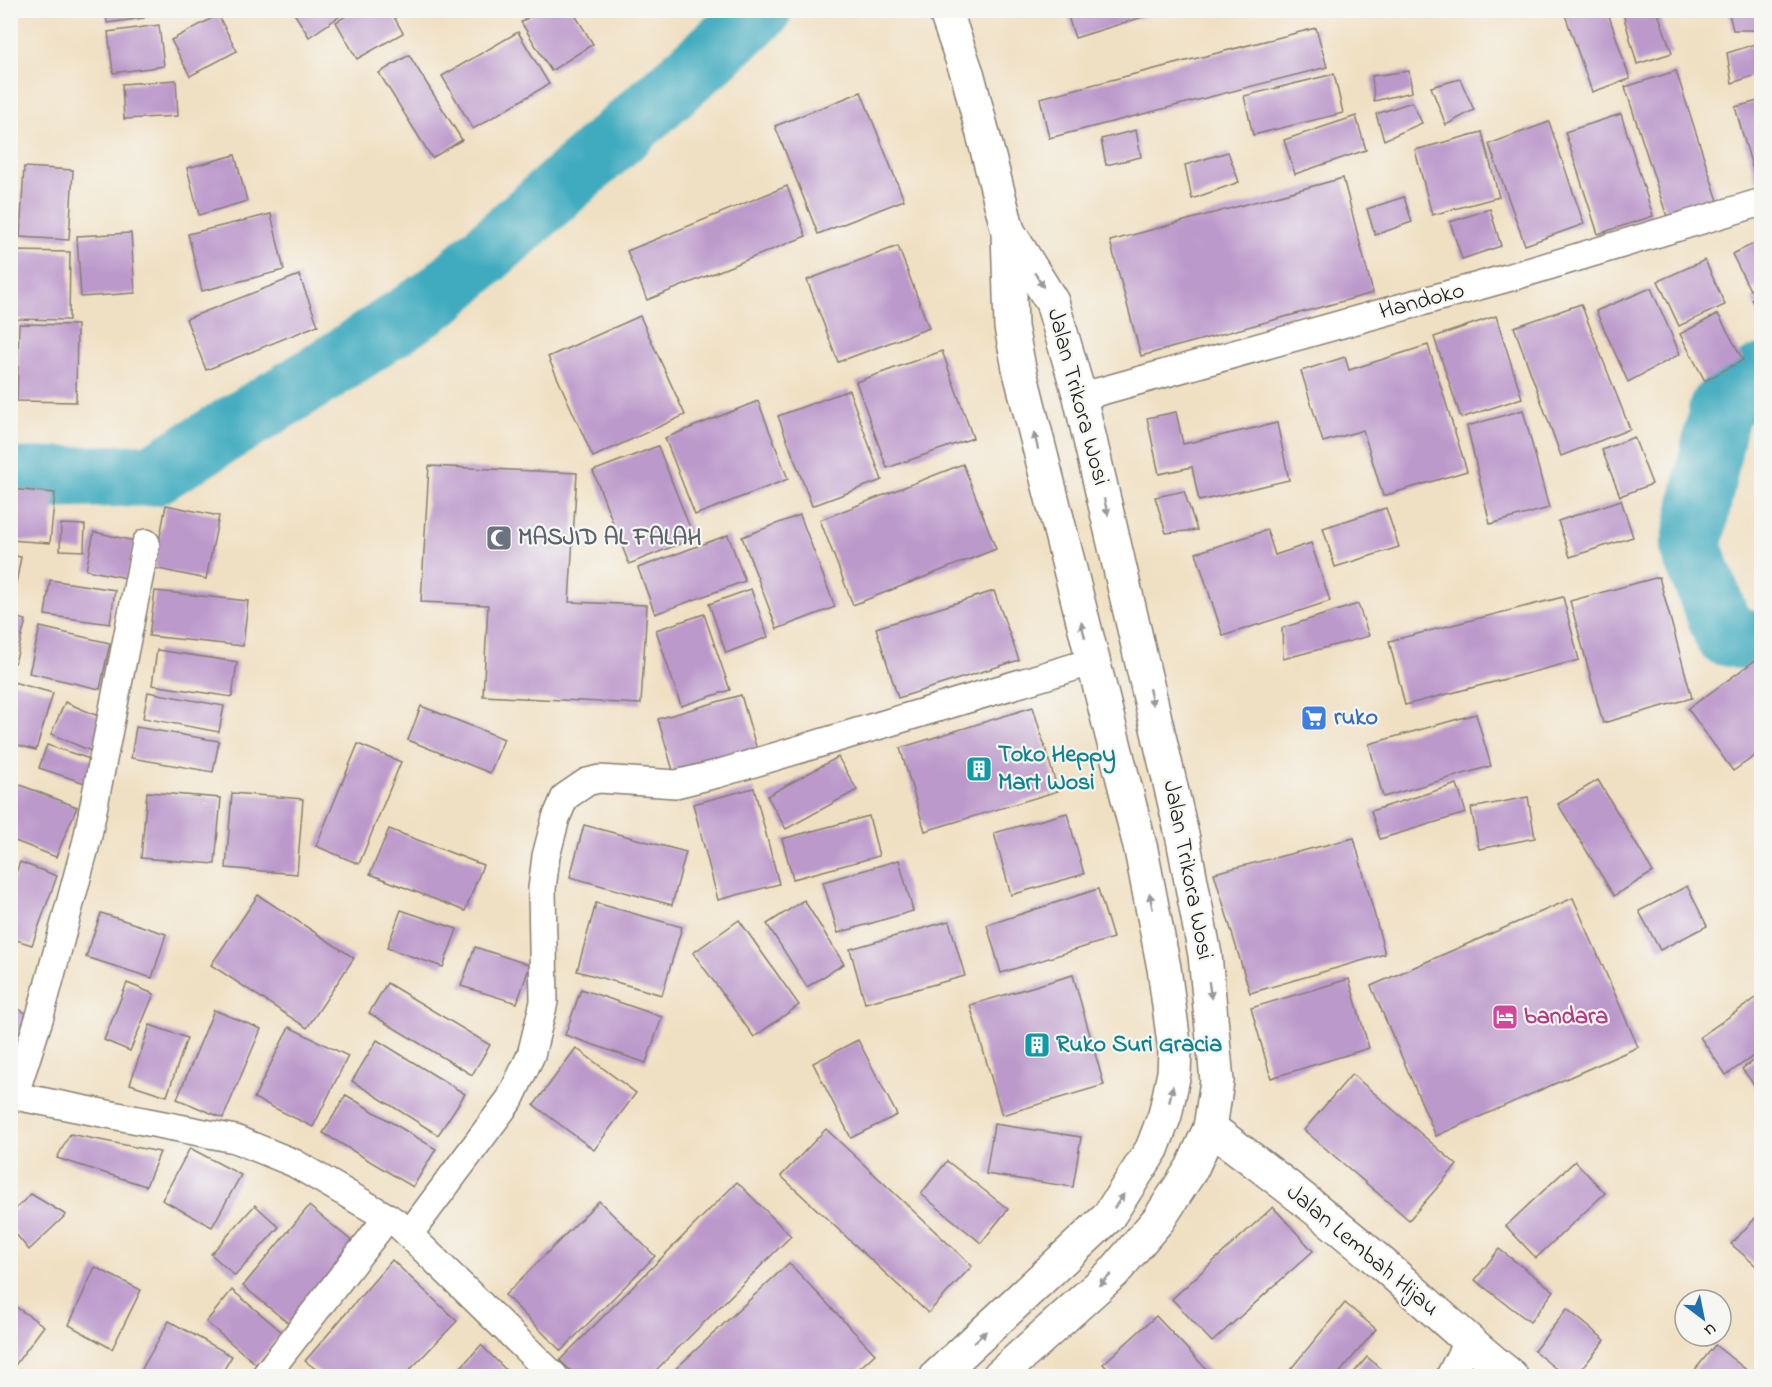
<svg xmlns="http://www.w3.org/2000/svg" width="1772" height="1387" font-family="'Indie Flower',sans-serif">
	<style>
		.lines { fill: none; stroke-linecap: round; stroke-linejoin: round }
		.river { stroke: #40abbf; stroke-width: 62 }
		.building { fill: #bc99cb }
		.minor-casing { stroke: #867e70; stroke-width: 30 }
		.tertiary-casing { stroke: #867e70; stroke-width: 36 }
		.trunk-casing { stroke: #867e70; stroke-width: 36 }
		.minor { stroke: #fff; stroke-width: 27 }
		.tertiary { stroke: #fff; stroke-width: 33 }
		.trunk { stroke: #fff; stroke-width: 33 }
		.oneway { fill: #999 }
		.labels { text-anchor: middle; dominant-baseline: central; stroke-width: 4.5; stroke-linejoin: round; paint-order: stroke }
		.street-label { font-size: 24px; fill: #1c1c1c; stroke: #f6f6f2 }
		.worship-label { font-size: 24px; font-weight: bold; fill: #5b616d; stroke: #f6f6f2; text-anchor: start }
		.shop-label { font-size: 24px; font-weight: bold; fill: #366cbe; stroke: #f6f6f2; text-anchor: start }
		.culture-label { font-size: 24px; font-weight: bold; fill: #0d838f; stroke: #f6f6f2; text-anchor: start }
		.hotel-label { font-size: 24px; font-weight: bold; fill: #b23c85; stroke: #f6f6f2; text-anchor: start }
	</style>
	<rect width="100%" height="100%" fill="#f6f6f2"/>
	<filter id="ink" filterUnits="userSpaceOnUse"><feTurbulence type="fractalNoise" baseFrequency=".0167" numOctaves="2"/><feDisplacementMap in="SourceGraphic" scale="12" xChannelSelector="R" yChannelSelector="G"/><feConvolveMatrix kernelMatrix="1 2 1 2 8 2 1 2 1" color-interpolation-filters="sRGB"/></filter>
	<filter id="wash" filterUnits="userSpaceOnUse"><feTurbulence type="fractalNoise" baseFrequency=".008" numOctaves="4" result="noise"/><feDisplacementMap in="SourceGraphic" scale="24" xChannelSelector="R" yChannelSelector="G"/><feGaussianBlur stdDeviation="1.35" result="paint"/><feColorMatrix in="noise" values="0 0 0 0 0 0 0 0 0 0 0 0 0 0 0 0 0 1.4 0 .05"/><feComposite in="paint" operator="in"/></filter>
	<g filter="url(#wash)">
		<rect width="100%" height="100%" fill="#f0e0c3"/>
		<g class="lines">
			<g class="river">
				<path d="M1762,375l-42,32 -29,142 34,86 37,8"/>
				<path d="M10,479l143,-4 164,-99 120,-79 324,-287"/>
			</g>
		</g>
		<g id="blocks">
			<g class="building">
				<path d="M106,10h37l1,8 -37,5z"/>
				<path d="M292,10h57l-40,27z"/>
				<path d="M356,10h34l13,23 -46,26 -21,-37z"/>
				<path d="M540,10h32l21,34 -42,27 -30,-49z"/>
				<path d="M1066,10h96v1l-87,27z"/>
				<path d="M1569,10h38l23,69 -38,13 -28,-80z"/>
				<path d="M1622,10h35l15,43 -35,11z"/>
				<path d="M1728,10h33l1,20h-29z"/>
				<path d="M218,15l19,36 -47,25 -19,-36z"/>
				<path d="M159,25l5,41 -51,7 -5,-41z"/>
				<path d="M1316,28l11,39 -278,71 -9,-40z"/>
				<path d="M518,32l31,52 -76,45 -31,-53z"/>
				<path d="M1762,42v31l-30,10 -5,-30z"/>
				<path d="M409,55l53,85 -30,18 -53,-85z"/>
				<path d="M1409,71l3,21 -38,9 -2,-25z"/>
				<path d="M1676,71l44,136 -51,16 -44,-136z"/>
				<path d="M1334,74l9,39 -90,22 -9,-39z"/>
				<path d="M1460,79l14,31 -28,15 -15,-38z"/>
				<path d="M176,80l2,36 -54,3 -2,-35z"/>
				<path d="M861,92l43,108 -86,34 -43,-108z"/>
				<path d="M1762,100v80l-6,1 -21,-74z"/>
				<path d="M1412,102l10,21 -38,17 -8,-26z"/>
				<path d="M1621,114l32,102 -55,18 -33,-102z"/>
				<path d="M1356,116l10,34 -71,24 -11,-34z"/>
				<path d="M1549,122l35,102 -59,21 -36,-101z"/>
				<path d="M1136,130l5,27 -35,8 -5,-26z"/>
				<path d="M1482,132l17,65 -67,18 -17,-65z"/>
				<path d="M1228,152l11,30 -47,17 -7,-34z"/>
				<path d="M235,155l12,46 -48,14 -12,-47z"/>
				<path d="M24,167l49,3 -4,70 -49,-3z"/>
				<path d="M1343,178l30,115 -232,63 -31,-115z"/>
				<path d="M787,186l19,50 -159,64 -20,-49z"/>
				<path d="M1404,197l8,25 -37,13 -8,-26z"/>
				<path d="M1490,209l11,37 -39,13 -12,-37z"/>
				<path d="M271,214l13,56 -82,21 -14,-57z"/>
				<path d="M131,233l4,60 -54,4 -4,-61z"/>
				<path d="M1762,240v44l-12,6 -18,-36z"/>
				<path d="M898,246l31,82 -91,34 -31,-82z"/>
				<path d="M14,251l56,1 -1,68 -57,-1z"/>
				<path d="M1705,260l20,45 -46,21 -21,-45z"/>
				<path d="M299,275l19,50 -112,45 -20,-51z"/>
				<path d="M1651,288l29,66 -52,28 -32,-71z"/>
				<path d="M1762,294v26l-11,-21z"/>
				<path d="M1581,304l49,125 -69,27 -47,-129z"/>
				<path d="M1718,314l25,46 -38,21 -25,-47z"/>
				<path d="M640,316l45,99 -92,42 -45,-100z"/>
				<path d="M1496,316l26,82 -61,20 -27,-81z"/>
				<path d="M19,324l58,1 -1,77 -59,-1z"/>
				<path d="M1428,345l39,126 -84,25 -20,-66 -40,12 -22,-71 44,-14 4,13z"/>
				<path d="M942,351l31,87 -86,30 -31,-86z"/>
				<path d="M849,390l33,90 -70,26 -34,-90z"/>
				<path d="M758,401l30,78 -93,36 -30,-77z"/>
				<path d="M1523,410l26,98 -59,16 -23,-98z"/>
				<path d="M1176,412l7,32 94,-21 12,57 -90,21 -7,-34 -33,7 -12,-56z"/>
				<path d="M1634,437l18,47 -32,12 -18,-46z"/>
				<path d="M658,446l36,92 -65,26 -36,-93z"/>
				<path d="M963,464l33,85 -143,56 -33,-85z"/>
				<path d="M429,466l148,7 -8,129 78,3 -6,99 -158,-8 5,-91 -67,-3z"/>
				<path d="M10,489l45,4 -5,50 -40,-3z"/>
				<path d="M1184,491l13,39 -31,3 -11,-36z"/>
				<path d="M1621,500l12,37 -63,20 -12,-36z"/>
				<path d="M166,505l53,11 -13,63 -52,-11z"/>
				<path d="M1386,508l13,39 -64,20 -12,-39z"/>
				<path d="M800,515l35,92 -58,22 -35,-92z"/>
				<path d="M61,524l24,1 -1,26 -24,-1z"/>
				<path d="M1267,530l8,25 36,-12 19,58 -107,35 -27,-83z"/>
				<path d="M94,532l41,9 -8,37 -41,-8z"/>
				<path d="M728,535l17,46 -90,33 -17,-46z"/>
				<path d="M10,555l11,2 -8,42h-3z"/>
				<path d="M1659,577l33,121 -89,25 -33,-122z"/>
				<path d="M50,580l65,10 -5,34 -65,-9z"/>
				<path d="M751,589l17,48 -42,16 -17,-49z"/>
				<path d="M155,591l93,10 -5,45 -94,-10z"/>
				<path d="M994,591l25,69 -121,38 -22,-70z"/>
				<path d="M1563,597l16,63 -174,45 -16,-64z"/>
				<path d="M1358,604l11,32 -86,23 -1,-31z"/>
				<path d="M704,614l26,76 -49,16 -25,-76z"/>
				<path d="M10,616l16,4 -11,43 -5,-2z"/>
				<path d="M40,627l70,16 -10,46 -71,-16z"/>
				<path d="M157,650l80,12 -5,35 -80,-12z"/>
				<path d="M1757,659l5,6v86l-29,20 -45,-62z"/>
				<path d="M13,682l40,11 -17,57 -26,-7v-51z"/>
				<path d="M148,692l76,14 -5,26 -76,-14z"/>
				<path d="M741,695l18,62 -83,24 -18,-62z"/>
				<path d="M65,702l40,17 -14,32 -40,-17z"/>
				<path d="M421,706l83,33 -14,34 -82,-33z"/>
				<path d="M1033,707l25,84 -133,40 -25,-83z"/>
				<path d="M1476,714l15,52 -108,31 -14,-53z"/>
				<path d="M136,727l83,14 -6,31 -82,-14z"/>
				<path d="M358,744l43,18 -42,102 -43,-18z"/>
				<path d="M47,745l49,16 -8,23 -49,-16z"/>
				<path d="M838,757l19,33 -71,39 -19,-33z"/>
				<path d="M1598,780l55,92 -39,24 -56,-92z"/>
				<path d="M10,781l67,26 -21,50 -46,-18z"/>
				<path d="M1457,784l9,29 -86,26 -9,-28z"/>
				<path d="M754,788l25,96 -61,16 -25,-96z"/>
				<path d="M147,792l74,6 -6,66 -74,-6z"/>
				<path d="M232,793l71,6 -6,75 -71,-6z"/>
				<path d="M1528,797l7,41 -56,11 -8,-41z"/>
				<path d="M1067,813l17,61 -73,21 -17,-62z"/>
				<path d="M869,816l10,40 -86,23 -11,-40z"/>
				<path d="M584,825l102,27 -14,53 -102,-28z"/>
				<path d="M389,829l94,36 -18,46 -95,-37z"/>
				<path d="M1354,838l31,116 -135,39 -36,-120z"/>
				<path d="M899,860l14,51 -75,22 -15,-51z"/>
				<path d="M20,862l37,14 -25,69 -22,-7v-50z"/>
				<path d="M1687,886l20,40 -47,24 -21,-39z"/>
				<path d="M1098,889l15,49 -112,35 -14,-48z"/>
				<path d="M258,895l96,63 -47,70 -96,-63z"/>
				<path d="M1573,898l65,149 -202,89 -65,-150z"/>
				<path d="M804,900l40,64 -37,23 -40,-63z"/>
				<path d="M596,903l86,24 -20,68 -85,-24z"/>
				<path d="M401,910l56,19 -14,38 -56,-19z"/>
				<path d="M101,913l65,21 -14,44 -66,-21z"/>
				<path d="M739,920l60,85 -45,32 -61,-84z"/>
				<path d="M949,921l16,55 -100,27 -15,-54z"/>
				<path d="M475,947l55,18 -13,38 -56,-17z"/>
				<path d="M1073,975l31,110 -102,30 -32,-110z"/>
				<path d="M1349,979l20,69 -98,30 -20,-70z"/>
				<path d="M127,983l27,11 -24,57 -26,-11z"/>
				<path d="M387,983l103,62 -18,30 -103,-62z"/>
				<path d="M581,989l81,28 -16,46 -81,-28z"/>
				<path d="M1759,996l3,3v51l-36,25 -26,-38z"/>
				<path d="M10,1005l28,14 -28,61z"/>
				<path d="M214,1010l47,19 -38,89 -46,-19z"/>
				<path d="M150,1025l37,13 -20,58 -37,-12z"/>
				<path d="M289,1027l59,29 -35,71 -59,-29z"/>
				<path d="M377,1040l88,54 -27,41 -86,-54z"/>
				<path d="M858,1040l39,75 -46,23 -38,-75z"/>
				<path d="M576,1048l60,45 -42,57 -60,-45z"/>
				<path d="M1762,1054v41l-20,-26z"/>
				<path d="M1352,1074l105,91 -48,55 -105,-90z"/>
				<path d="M346,1095l90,54 -23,38 -90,-54z"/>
				<path d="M994,1124l87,13 -8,50 -87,-13z"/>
				<path d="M826,1129l146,137 -44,47 -147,-137z"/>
				<path d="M70,1134l90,18 -14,34 -89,-28z"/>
				<path d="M190,1148l51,27 -29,52 -50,-27z"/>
				<path d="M947,1161l61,48 -27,34 -60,-49z"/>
				<path d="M1575,1161l30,32 -69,65 -30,-32z"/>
				<path d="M737,1182l54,54 -141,140h-74l-16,-16z"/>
				<path d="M31,1194l35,21 -37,35 -19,-23v-13z"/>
				<path d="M599,1201l56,55 -94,95 -56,-56z"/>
				<path d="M255,1205l24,22 -44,49 -24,-22z"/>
				<path d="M309,1206l50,41 -66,80 -50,-41z"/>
				<path d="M1273,1207l40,44 -101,91 -40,-43z"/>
				<path d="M1762,1211v60l-31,-27z"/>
				<path d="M1499,1249l55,42 -24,31 -55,-42z"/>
				<path d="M392,1260l65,61 -53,55h-79l-20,-15z"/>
				<path d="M789,1263l86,91 -24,22h-183z"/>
				<path d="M95,1267l46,23 -29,59 -43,-24z"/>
				<path d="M232,1290l50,42 -26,32 -50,-42z"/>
				<path d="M10,1303l34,23 -34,46z"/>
				<path d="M1345,1303l31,26 -39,47h-52z"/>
				<path d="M1567,1309l38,31 -29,36h-11l-31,-25z"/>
				<path d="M1156,1316l54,57 -4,3h-92l-11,-12z"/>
				<path d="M169,1321l63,35 -12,20h-82z"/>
				<path d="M481,1345l31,31h-59z"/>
				<path d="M1715,1345l39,31h-64z"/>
				<path d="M1367,1357l23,19h-39z"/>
			</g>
		</g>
	</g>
	<g filter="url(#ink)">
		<use href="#blocks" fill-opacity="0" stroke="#867e70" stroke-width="1.5"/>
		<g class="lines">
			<defs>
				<g id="minor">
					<path d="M1080,397l438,-122 244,-73"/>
					<path d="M10,1095l225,44 59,24 103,60 157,153"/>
					<path d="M14,1096l26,-80 47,-176 59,-297"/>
					<path d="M410,1233l100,-134 21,-44 13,-53 -2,-113 4,-33 10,-38 9,-21 22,-15 12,-3 77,5 41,-10 374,-112"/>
					<path d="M265,1376l123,-159"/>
					<path d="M1450,1376l17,-34"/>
				</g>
				<path id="tertiary" d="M1210,1128c60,44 120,91 177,140 41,36 81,74 124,108"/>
				<g id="trunk">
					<path d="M937,1376l171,-159 44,-68 13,-34 9,-42 1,-22 -11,-83 -23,-118 -122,-482 -8,-41 -3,-96 -40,-155 -23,-66"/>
					<path d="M999,1376l115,-104 45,-53 33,-51 18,-40 7,-47 -12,-126 -22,-116 -103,-442 -28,-95 -44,-71"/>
				</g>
			</defs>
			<use href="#minor" class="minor-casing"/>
			<use href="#tertiary" class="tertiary-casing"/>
			<use href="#trunk" class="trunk-casing"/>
			<use href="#minor" class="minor"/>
			<use href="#tertiary" class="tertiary"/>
			<use href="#trunk" class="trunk"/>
		</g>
		<defs><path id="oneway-solid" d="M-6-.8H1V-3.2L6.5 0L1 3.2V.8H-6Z" transform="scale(1.5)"/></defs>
		<g class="oneway">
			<use href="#oneway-solid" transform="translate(1039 280) rotate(59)"/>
			<use href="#oneway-solid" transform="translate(1036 441) rotate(-104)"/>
			<use href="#oneway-solid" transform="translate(1106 507) rotate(77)"/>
			<use href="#oneway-solid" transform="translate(1083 630) rotate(-104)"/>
			<use href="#oneway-solid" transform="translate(1151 697) rotate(77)"/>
			<use href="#oneway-solid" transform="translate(1151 901) rotate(-101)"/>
			<use href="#oneway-solid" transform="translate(1210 990) rotate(82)"/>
			<use href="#oneway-solid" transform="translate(1171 1094) rotate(-79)"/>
			<use href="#oneway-solid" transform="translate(1119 1201) rotate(-55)"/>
			<use href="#oneway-solid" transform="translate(1105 1280) rotate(138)"/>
			<use href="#oneway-solid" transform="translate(980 1337) rotate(-43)"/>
		</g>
	</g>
	<defs>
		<symbol id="mosque-square" viewBox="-11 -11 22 22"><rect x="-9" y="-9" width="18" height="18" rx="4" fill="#6b7280" stroke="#f6f6f2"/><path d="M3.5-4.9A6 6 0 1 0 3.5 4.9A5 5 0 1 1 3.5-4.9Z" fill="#fff"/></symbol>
		<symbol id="supermarket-square" viewBox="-11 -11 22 22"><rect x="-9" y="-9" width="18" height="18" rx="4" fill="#3f7fe0" stroke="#f6f6f2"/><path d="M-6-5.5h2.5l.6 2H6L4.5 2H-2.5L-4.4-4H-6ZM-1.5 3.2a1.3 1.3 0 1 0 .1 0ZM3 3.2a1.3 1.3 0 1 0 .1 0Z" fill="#fff"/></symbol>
		<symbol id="building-square" viewBox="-11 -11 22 22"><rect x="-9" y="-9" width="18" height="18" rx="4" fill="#0f9aa8" stroke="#f6f6f2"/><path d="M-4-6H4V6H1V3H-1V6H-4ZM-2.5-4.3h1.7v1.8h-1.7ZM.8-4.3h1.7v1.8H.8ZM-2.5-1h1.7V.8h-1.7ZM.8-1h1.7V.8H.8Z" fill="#fff"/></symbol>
		<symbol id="hotel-square" viewBox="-11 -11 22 22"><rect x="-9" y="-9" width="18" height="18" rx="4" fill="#d1479c" stroke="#f6f6f2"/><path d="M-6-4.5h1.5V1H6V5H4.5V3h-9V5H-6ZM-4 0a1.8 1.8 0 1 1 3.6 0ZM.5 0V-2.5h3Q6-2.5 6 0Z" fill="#fff"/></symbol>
	</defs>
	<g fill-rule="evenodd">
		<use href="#mosque-square" x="484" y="523" width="30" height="30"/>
		<use href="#supermarket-square" x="1299" y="703" width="30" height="30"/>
		<use href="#building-square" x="964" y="754" width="30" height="30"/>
		<use href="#hotel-square" x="1490" y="1002" width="30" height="30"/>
		<use href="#building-square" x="1022" y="1030" width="30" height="30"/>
	</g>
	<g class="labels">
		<g class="street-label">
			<text transform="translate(1422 302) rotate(-15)">Handoko</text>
			<text transform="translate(1077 397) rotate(75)">Jalan Trikora Wosi</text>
			<text transform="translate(1187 870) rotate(79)">Jalan Trikora Wosi</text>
			<text transform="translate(1362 1251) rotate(40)">Jalan Lembah Hijau</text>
		</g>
		<g class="worship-label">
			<text x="518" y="538">MASJID AL FALAH</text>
		</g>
		<g class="shop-label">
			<text x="1334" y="718">ruko</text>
		</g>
		<g class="culture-label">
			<text x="998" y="755">Toko Heppy<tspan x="998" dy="28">Mart Wosi</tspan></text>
			<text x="1056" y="1045">Ruko Suri Gracia</text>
		</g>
		<g class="hotel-label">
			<text x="1524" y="1017">bandara</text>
		</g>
	</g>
	<rect width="1772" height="1387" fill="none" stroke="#f6f6f2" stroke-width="36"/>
	<g transform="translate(1703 1318) rotate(148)"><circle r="28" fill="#f6f6f2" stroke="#9f9f9c" stroke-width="1.5"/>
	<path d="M0-4.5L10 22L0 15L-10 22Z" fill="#1f6fb2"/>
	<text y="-9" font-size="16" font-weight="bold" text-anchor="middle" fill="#1c1c1c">U</text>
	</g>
</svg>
